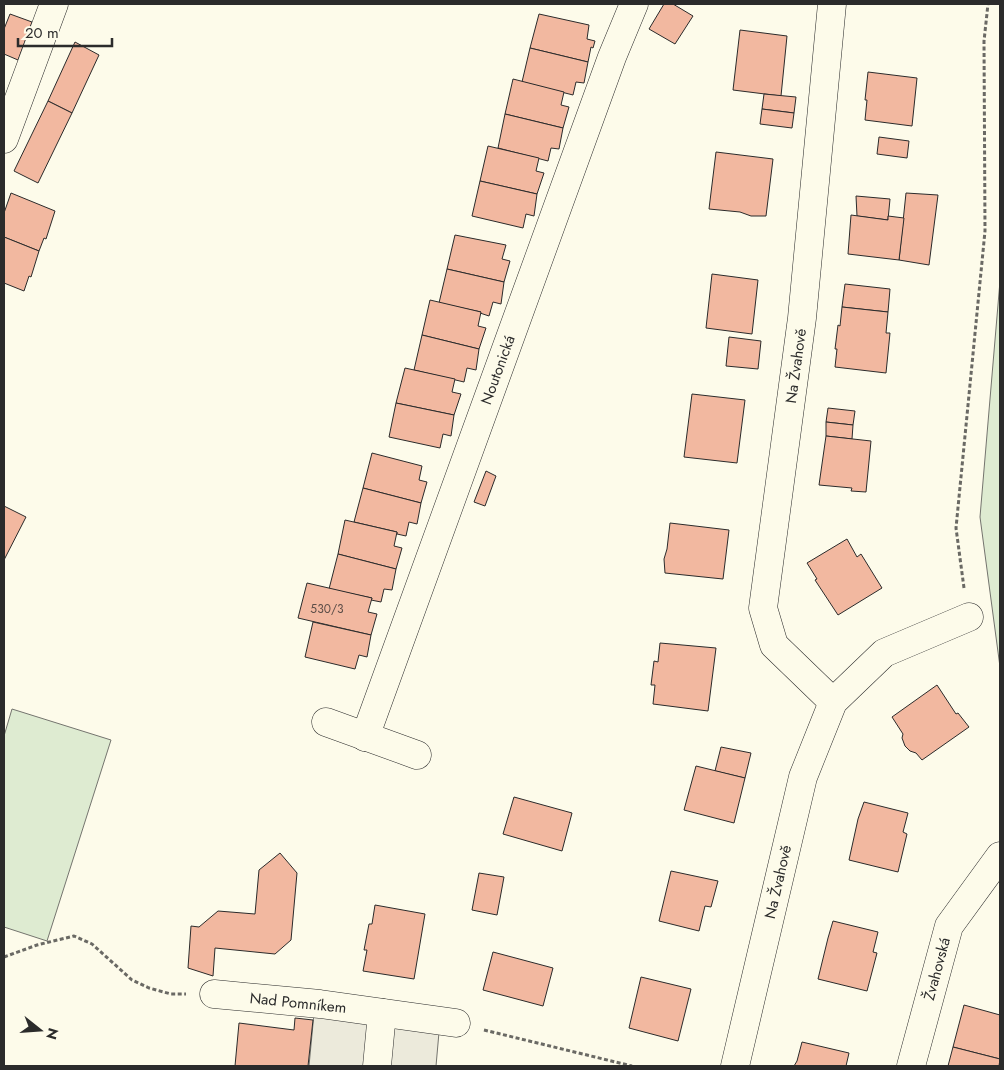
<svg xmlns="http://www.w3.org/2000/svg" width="1004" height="1070" font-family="Jost,sans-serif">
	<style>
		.green { fill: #deebd1; stroke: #74746e }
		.parking { fill: #eceadb; stroke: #74746e }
		.building { fill: #f2b8a0; stroke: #2b2b2b }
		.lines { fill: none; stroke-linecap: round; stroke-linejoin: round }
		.street-casing { stroke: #2b2b2b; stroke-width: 29 }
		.path { stroke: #6a6964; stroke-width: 3; stroke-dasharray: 4 2.5; stroke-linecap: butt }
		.street { stroke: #fdfbea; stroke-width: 28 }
		.labels { text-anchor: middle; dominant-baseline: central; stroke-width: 4; stroke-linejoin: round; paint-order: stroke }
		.number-label { font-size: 12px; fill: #5d4e48 }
		.street-label { font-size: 15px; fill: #2b2b2b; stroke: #fdfbea }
	</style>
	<rect width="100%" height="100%" fill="#fdfbea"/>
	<g class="green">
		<path d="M1000,281v386l-20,-150z"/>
		<path d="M12,709l99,31 -64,201 -43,-14v-191z"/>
	</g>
	<path class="parking" d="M315,1003l125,18 -4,45h-127z"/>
	<g class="building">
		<path d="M664,4h9l20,12 -18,28 -26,-15z"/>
		<path d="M10,14l22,8 -14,38 -14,-6v-25z"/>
		<path d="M539,14l50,11 -2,14 8,2 -2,7 -2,-1 -3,15 -58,-14z"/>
		<path d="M740,30l47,6 -6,60 -48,-6z"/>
		<path d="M75,42l24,13 -27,58 -24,-12z"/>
		<path d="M530,48l58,14 -4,21 -8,-1 -3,13 -51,-13z"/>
		<path d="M868,72l49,6 -5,48 -47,-6 2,-20h-2z"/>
		<path d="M513,79l51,13 -3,13 8,2 -6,21 -58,-14z"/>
		<path d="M764,94l32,3 -2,16 -32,-4z"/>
		<path d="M48,101l24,12 -34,70 -24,-12z"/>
		<path d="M762,109l32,4 -2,15 -32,-4z"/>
		<path d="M505,114l58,14 -4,21 -8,-1 -3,13 -50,-13z"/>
		<path d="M879,137l30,4 -2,17 -30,-4z"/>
		<path d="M488,146l51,12 -3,13 8,2 -7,21 -57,-13z"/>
		<path d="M716,152l57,7 -7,57h-15l-11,-4 -31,-3z"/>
		<path d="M480,181l57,13 -3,22 -8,-2 -3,14 -51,-12z"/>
		<path d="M11,193l44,18 -9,28 -2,-1 -5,13 -35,-14v-24z"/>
		<path d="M906,193l32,2 -9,70 -30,-5z"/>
		<path d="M856,196l34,3 -2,21 -31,-4z"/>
		<path d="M851,215l37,5v-4l16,2 -5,42 -51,-6z"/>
		<path d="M455,235l51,10 -4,14 8,2 -6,21 -57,-13z"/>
		<path d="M4,237l35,14 -8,26 -2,-1 -5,15 -20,-8z"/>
		<path d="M447,269l57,13 -3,22 -8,-2 -4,14 -9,-3 1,-1 -42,-9z"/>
		<path d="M712,274l46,6 -6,54 -46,-6z"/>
		<path d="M845,284l45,5 -2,23 -46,-5z"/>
		<path d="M430,300l51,12 -3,14 8,2 -7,21 -57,-14z"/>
		<path d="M842,307l46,5 -2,21h4l-4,40 -51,-6 2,-18h-2l3,-24 2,1z"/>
		<path d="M422,335l57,14 -3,21 -9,-2 -3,14 -50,-12z"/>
		<path d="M729,337l32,4 -3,28 -32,-3z"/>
		<path d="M405,368l50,11 -3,13 9,2 -7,21 -58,-12z"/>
		<path d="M692,394l53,6 -8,63 -53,-6z"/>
		<path d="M396,403l58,12 -3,21 -8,-2 -3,14 -51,-11z"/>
		<path d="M828,408l27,3 -2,14 -27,-3z"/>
		<path d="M826,422l27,3 -1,14 -26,-3z"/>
		<path d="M826,436l45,5 -5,51 -15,-1 1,-3 -33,-3z"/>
		<path d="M372,453l50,13 -3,14 8,2 -6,21 -58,-15z"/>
		<path d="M486,471l10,5 -11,30 -11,-4z"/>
		<path d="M363,488l58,15 -4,21 -8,-2 -3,14 -9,-2v-2l-43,-10z"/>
		<path d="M4,506l22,11 -22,43z"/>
		<path d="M345,520l52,12 -3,14 8,2 -6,21 -58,-15z"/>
		<path d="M670,523l59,7 -6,49 -58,-6 -1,-14 3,-10z"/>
		<path d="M847,539l10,18 4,-3 21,34 -44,27 -23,-35 2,-1 -10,-16z"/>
		<path d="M338,554l58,15 -4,21 -8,-1 -3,13 -10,-2 1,-2 -43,-9z"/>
		<path d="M307,583l65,15 -4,14 9,2 -6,21 -73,-17z"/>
		<path d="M313,622l58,13 -4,22 -8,-2 -4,14 -50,-12z"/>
		<path d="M660,643l56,5 -8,63 -55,-7 2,-19h-4l3,-24 4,1z"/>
		<path d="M937,685l19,29 2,-1 11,14 -47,33 -6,-7 -6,-2 -5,-5 -3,-8 1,-4 -11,-17z"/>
		<path d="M721,747l30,6 -6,25 -30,-7z"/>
		<path d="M696,766l49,12 -11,45 -50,-13z"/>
		<path d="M514,797l58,16 -10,38 -59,-17z"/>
		<path d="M864,802l44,11 -5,19 4,2 -9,38 -49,-12 9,-41z"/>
		<path d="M280,853l17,20 -6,67 -16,14 -60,-6 -2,28 -25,-8 3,-42 8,1 19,-16 37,3 4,-44z"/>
		<path d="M671,871l47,10 -7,26 -6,-1 -6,25 -40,-10z"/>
		<path d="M479,873l25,4 -7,38 -25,-5z"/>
		<path d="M375,905l50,9 -11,65 -51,-8 4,-21h-3l5,-26h3z"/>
		<path d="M833,921l45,11 -5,20 4,1 -10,38 -49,-12 10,-41z"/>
		<path d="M493,952l60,16 -10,38 -60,-16z"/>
		<path d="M641,977l50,12 -13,52 -49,-13z"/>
		<path d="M964,1005l36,10v44l-47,-12z"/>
		<path d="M295,1018l18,2 -5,46h-73l4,-43 55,7z"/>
		<path d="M802,1042l47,11 -3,13h-52l3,-5z"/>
		<path d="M953,1047l47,12 -1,7h-51z"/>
	</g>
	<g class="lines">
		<defs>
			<g id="street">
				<path d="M832,4l-30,314 -39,290 11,37 59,57"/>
				<path d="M4,139l50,-135"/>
				<path d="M326,722l91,33"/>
				<path d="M365,737l247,-680 22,-53"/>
				<path d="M214,994l106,10 136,19"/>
				<path d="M377,1066l5,-53"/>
				<path d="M735,1066l68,-289 30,-75 51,-49 85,-36"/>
				<path d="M911,1066l38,-140 51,-70"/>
			</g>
		</defs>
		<use href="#street" class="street-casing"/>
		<g class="path">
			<path d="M964,588l-8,-60 29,-297 -1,-190 4,-37"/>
			<path d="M4,957l33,-12 37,-9 18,8 40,36 17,8 22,6h15"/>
			<path d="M484,1030l148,36"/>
		</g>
		<use href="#street" class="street"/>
	</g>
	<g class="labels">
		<g class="number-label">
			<text x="327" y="609">530/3</text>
		</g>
		<g class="street-label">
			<text transform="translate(796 366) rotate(-82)">Na Žvahově</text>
			<text transform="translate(498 370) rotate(-70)">Noutonická</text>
			<text transform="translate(778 882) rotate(-77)">Na Žvahově</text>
			<text transform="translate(937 969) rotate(-75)">Žvahovská</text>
			<text transform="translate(298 1003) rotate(6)">Nad Pomníkem</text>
		</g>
	</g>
	<rect width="1004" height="1070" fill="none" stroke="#2b2b2b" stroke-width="10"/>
	<g transform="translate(40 1030) rotate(107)" stroke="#fdfbea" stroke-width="4" paint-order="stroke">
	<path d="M0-4L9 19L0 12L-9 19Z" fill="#2b2b2b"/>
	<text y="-8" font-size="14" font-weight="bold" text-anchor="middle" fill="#2b2b2b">N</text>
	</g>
	<path d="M18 38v8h94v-8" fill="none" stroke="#2b2b2b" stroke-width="2.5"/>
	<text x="25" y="38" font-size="15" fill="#2b2b2b" stroke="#fdfbea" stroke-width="4" paint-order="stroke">20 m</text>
</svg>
